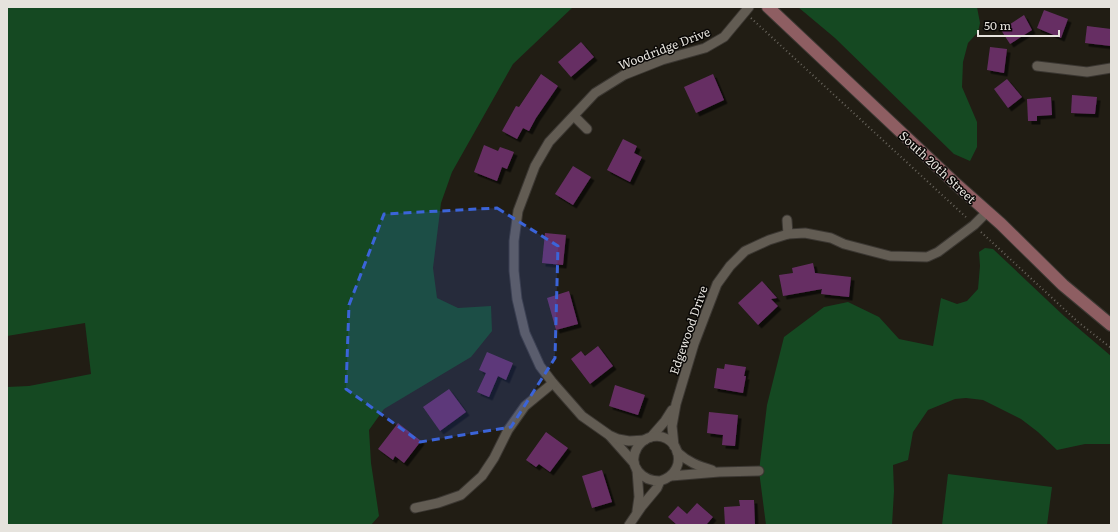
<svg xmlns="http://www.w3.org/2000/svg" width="1118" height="532" font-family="Literata,serif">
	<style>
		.green { fill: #154922 }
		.building { fill: #662f64; filter: url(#shadow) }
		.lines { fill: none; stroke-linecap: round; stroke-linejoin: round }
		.minor-casing { stroke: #3b3732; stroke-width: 11 }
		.secondary-casing { stroke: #3b3732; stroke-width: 14 }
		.path { stroke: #69655d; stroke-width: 2; stroke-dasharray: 1 3; stroke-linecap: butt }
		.minor { stroke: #625c53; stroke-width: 9 }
		.secondary { stroke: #8e5e62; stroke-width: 12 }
		.marked { fill: #3b64d9; fill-opacity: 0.2; stroke: #3b64d9; stroke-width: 3; stroke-dasharray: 8 5; stroke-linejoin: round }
		.labels { text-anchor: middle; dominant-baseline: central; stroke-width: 3; stroke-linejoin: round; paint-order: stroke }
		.street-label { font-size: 12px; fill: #e6e3dd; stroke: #090705 }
	</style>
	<defs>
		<filter id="shadow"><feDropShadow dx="3.5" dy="3.5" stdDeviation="0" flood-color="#0009"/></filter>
	</defs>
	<rect width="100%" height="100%" fill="#211d14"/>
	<g class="green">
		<path d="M7,7h566l-60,57 -61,108 -11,31 -8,65 4,30 21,10 33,-2 1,25 -21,26 -87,52 -15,21 2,33 8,53 -8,9h-364v-138l22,-1 62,-12 -6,-51 -78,13z"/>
		<path d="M798,7h179l3,16 -2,9 -10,11 -5,19 -1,25 15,35v25l-7,14 -16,-7 -119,-116z"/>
		<path d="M985,248l8,1 71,67 47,40v88h-26l-28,6 -19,-18 -17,-13 -38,-19 -17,-2 -11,1 -27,11 -15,22 -5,28 -15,5 1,26 -2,34h-126l-7,-54 8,-66 17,-68 40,-30 24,-5 31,15 20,22 34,7 8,-48 16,6 10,-3 11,-12 2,-23 -1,-14z"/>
		<path d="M948,474l104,13 -5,38h-105z"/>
	</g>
	<g class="building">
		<path d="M1044,10l24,9 -7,19 -24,-10z"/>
		<path d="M1024,15l8,15 -22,14 -9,-14z"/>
		<path d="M1087,26l24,3v17l-26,-3z"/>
		<path d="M581,42l13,15 -23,20 -13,-15z"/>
		<path d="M990,47l17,2 -3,24 -17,-3z"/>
		<path d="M541,74l17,12 -22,32 -7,13 -6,-3 -6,11 -15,-8 14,-25 3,1z"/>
		<path d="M713,74l11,26 -28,13 -12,-26z"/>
		<path d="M1007,79l15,18 -14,11 -14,-19z"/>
		<path d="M1072,95l25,2 -2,17 -24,-1z"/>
		<path d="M1051,97l1,18 -15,1v5h-9l-1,-22z"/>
		<path d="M623,139l14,7 -3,7 8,4 -12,25 -23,-12z"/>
		<path d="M484,145l14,6 2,-4 14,5 -7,17 -5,-2 -5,14 -23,-9z"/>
		<path d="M573,166l18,11 -18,28 -18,-11z"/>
		<path d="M545,233l21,2 -3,30 -21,-2z"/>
		<path d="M813,263l2,10 36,4 -2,20 -28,-3 1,-5 -39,7 -4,-21 14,-2 -1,-5z"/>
		<path d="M762,281l15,17 -6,1 7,7 -20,19 -20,-22z"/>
		<path d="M569,291l9,33 -22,6 -9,-32z"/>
		<path d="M598,346l15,20 -23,18 -19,-25 10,-8 4,5z"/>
		<path d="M487,352l26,11 -7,17 -8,-4 -9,21 -12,-5 9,-19 -7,-3z"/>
		<path d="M725,364l21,3 -2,9h2l-3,17 -29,-5 3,-20 7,1z"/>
		<path d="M615,385l30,10 -7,20 -29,-9z"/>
		<path d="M449,389l17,23 -26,19 -17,-24z"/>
		<path d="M709,412l29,3 -3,31 -13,-1 1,-10 -16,-2z"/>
		<path d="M398,423l23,18 -17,22 -9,-7 -2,4 -15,-11z"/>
		<path d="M546,432l22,16 -18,24 -11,-8 -3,3 -10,-7z"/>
		<path d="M602,470l10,32 -20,6 -10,-32z"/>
		<path d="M739,500h15l1,25h-30l-1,-18 16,-1z"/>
		<path d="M697,503l16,14 -7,8h-29l-9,-8 10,-11 9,8z"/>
	</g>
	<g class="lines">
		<defs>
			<g id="minor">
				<path d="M1037,66l50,6 24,-4"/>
				<path d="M574,116l13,13"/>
				<path d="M787,220l1,14"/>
				<path d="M610,436l24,27"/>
				<path d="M651,437l14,-16 7,-11"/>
				<path d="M645,440l-16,1 -11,-2 -9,-4 -27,-19 -29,-33 -13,-17 -15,-33 -8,-34 -3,-28v-30l4,-30 17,-45 14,-24 46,-49 29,-18 38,-15 43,-12 19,-11 25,-30"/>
				<path d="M674,446l-2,-20 4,-22 18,-60 23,-60 13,-18 15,-15 24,-11 19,-6 17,-1 26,5 13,6 46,12 37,1 11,-5 36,-27 13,-13"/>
				<path d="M677,452c11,10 21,14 35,18"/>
				<path d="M637,470l2,27 -2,14"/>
				<path d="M671,476l48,-4 40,-1"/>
				<path d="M415,508l23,-5 23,-8 21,-19 12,-18 14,-28 17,-24 28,-23"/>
				<path d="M629,525l13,-19 15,-18 3,-7c33,-10 17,-54 -12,-43 -5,2 -8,5 -11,10 -10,18 5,33 23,33"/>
			</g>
			<path id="secondary" d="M768,7l189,178 44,39 62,61 48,40"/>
		</defs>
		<use href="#minor" class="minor-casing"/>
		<use href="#secondary" class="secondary-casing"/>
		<g class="path">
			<path d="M751,18l217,201"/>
			<path d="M981,232l97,90 33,26"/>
		</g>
		<use href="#minor" class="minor"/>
		<use href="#secondary" class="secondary"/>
	</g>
	<path class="marked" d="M497,208l61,38 -3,112 -44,69 -91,15 -74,-53 3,-84 35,-91z"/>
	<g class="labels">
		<g class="street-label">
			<text transform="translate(664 48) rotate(-21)">Woodridge Drive</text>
			<text transform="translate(938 167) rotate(43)">South 20th Street</text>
			<text transform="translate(688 330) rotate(-71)">Edgewood Drive</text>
		</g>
	</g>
	<rect width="1118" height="532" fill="none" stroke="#e6e3dd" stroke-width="16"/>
	<path d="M978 30v6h81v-6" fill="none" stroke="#e6e3dd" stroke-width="2"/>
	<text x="984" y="30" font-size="12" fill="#e6e3dd" stroke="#090705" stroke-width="3" paint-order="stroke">50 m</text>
</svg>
